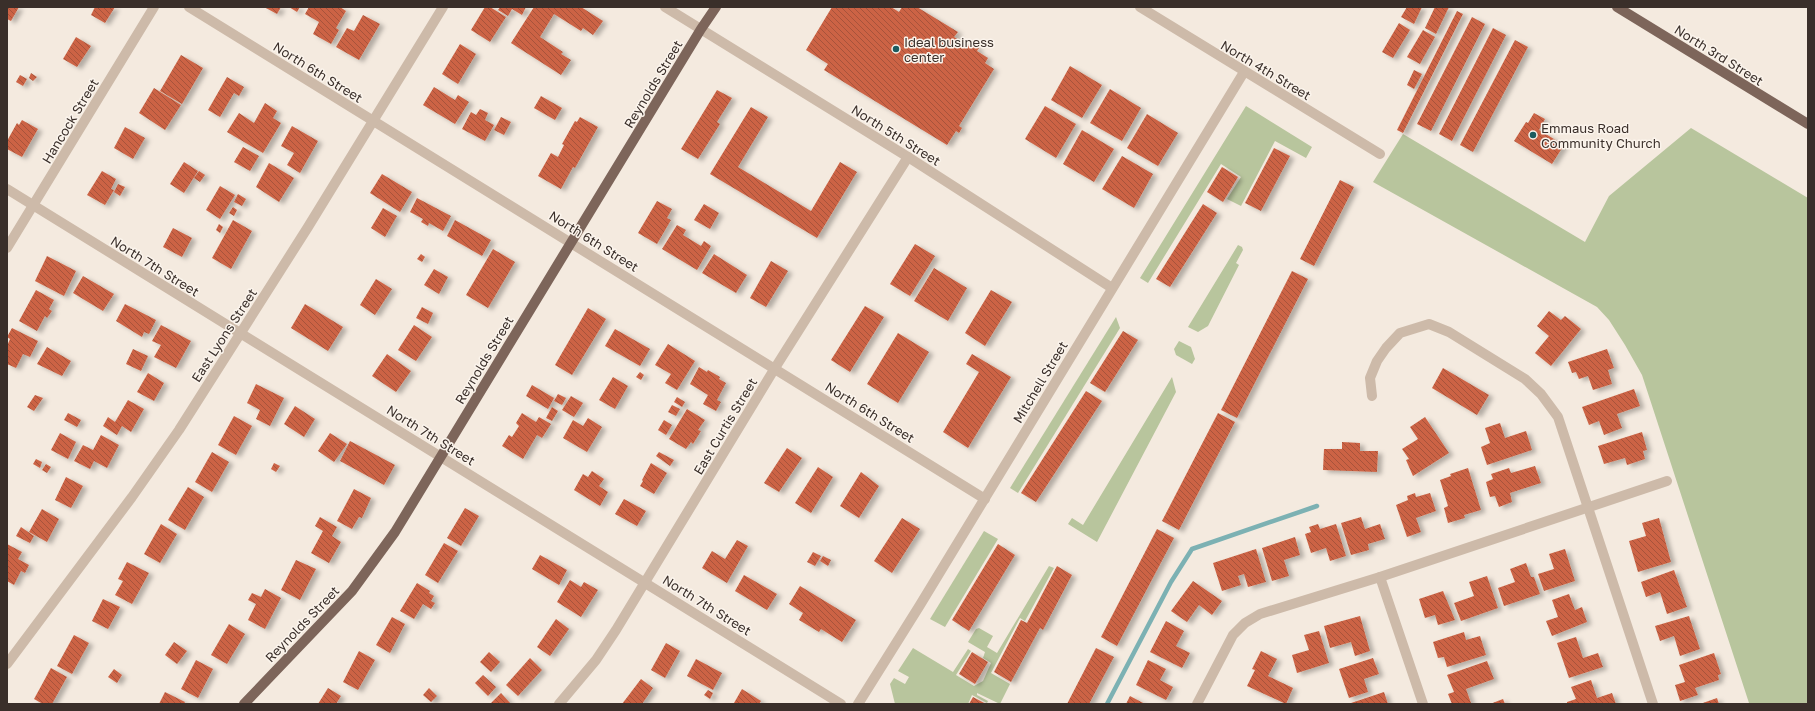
<svg xmlns="http://www.w3.org/2000/svg" width="1815" height="711" font-family="'Golos Text',sans-serif">
	<style>
		.green { fill: #b8c59d }
		.lines { fill: none; stroke-linecap: round; stroke-linejoin: round }
		.stream { stroke: #7cb1b3; stroke-width: 4.5 }
		.building { fill: url(#building-back-hatch); filter: url(#shadow) }
		.minor { stroke: #cdbaa9; stroke-width: 10 }
		.major { stroke: #7d655a; stroke-width: 10 }
		.poi-dot { fill: #1c5b5f; stroke: #fbf4ec; stroke-width: 1.5 }
		.labels { text-anchor: middle; dominant-baseline: central; stroke-width: 3; stroke-linejoin: round; paint-order: stroke }
		.poi-label { font-size: 13px; fill: #3a2f2a; stroke: #fbf4ec; text-anchor: start }
		.street-label { font-size: 13px; fill: #3a2f2a; stroke: #fbf4ec }
	</style>
	<defs>
		<pattern id="building-back-hatch" width="6" height="6" patternUnits="userSpaceOnUse"><rect width="6" height="6" fill="#cc6445"/><path d="M-1 5l2 2M0 0l6 6M5-1l2 2" fill="none" stroke="#a7533a"/></pattern>
		<filter id="shadow"><feDropShadow dx="4.5" dy="2.5" stdDeviation="2" flood-color="#0004"/></filter>
	</defs>
	<rect width="100%" height="100%" fill="#f4eadf"/>
	<g class="green">
		<path d="M1246,106l66,41 -6,11 -31,-17 -34,65 -14,-7 14,-22 -20,-13 -73,119 -8,-5z"/>
		<path d="M1691,128l117,70v506l-59,-1 -107,-328 -17,-30 -16,-25 -12,-13 -224,-125 30,-48 182,108 24,-46z"/>
		<path d="M1238,245l4,2 1,3 -7,13 3,2 -31,61 -10,6 -10,-5z"/>
		<path d="M1116,317l4,11 -102,165 -8,-5z"/>
		<path d="M1179,341l12,6 4,12 -3,5 -16,-9 -2,-6z"/>
		<path d="M1172,377l4,15 -79,150 -29,-18 4,-6 11,7z"/>
		<path d="M984,531l14,8 -53,88 -15,-8z"/>
		<path d="M1049,566l5,2 -29,53 -5,-3 -29,55 19,11 -10,20 -23,-11v2l11,6 -1,2 -15,-8 -4,9h-73l-5,-20 4,-6 11,6 4,-7 -11,-6 15,-23 40,24 15,-23 3,2 -15,24 18,11 9,-5 8,-18 -8,-5 2,-6 -17,-10 8,-13 3,-1 14,8 -6,11 10,6z"/>
	</g>
	<g class="lines">
		<path class="stream" d="M1107,704l64,-122 21,-33 125,-43"/>
	</g>
	<g class="building">
		<path d="M7,7h12l-8,14 -4,-2z"/>
		<path d="M95,7h20l-10,16 -14,-8z"/>
		<path d="M264,7h17l-4,7z"/>
		<path d="M289,7h11l-3,5z"/>
		<path d="M309,7h31l6,4 -10,17 3,2 -8,14 -18,-10 6,-12 -14,-8z"/>
		<path d="M485,7h5l16,10 -16,25 -19,-12z"/>
		<path d="M500,7h26l-4,8 -10,-6 -4,7 -10,-6z"/>
		<path d="M534,7h47l22,14 -10,14 -10,-7 -2,3 -27,-17 -14,23 23,15 -2,2 10,6 -10,15 -50,-32z"/>
		<path d="M832,7h59l8,5 3,-5h15l41,25 -4,5 18,11 2,-3 5,3 -2,3 11,7 -3,5 9,6 -35,57 3,2 -3,5 -3,-2 -9,14 -123,-75 4,-6 -22,-14z"/>
		<path d="M1407,7h15l-8,17 -13,-7z"/>
		<path d="M1435,7h14l-13,27 -11,-6z"/>
		<path d="M1457,11l6,3 -60,119 -6,-3z"/>
		<path d="M363,15l17,9 -21,36 -23,-13 11,-19 7,3z"/>
		<path d="M1472,17l13,7 -54,107 -14,-7z"/>
		<path d="M1399,23l11,7 -17,28 -11,-6z"/>
		<path d="M1493,28l13,7 -54,106 -13,-7z"/>
		<path d="M1423,30l12,7 -15,27 -13,-7z"/>
		<path d="M76,37l15,9 -14,21 -14,-8z"/>
		<path d="M1515,40l13,7 -55,105 -13,-7z"/>
		<path d="M460,44l16,10 -18,30 -16,-10z"/>
		<path d="M181,55l22,13 -21,36 -22,-13z"/>
		<path d="M1070,66l32,19 -20,33 -31,-18z"/>
		<path d="M1414,70l8,4 -8,15 -7,-4z"/>
		<path d="M31,73l6,4 -4,4 -4,-3z"/>
		<path d="M20,75l7,4 -4,7 -7,-4z"/>
		<path d="M227,77l17,10 -5,9 -5,-3 -14,24 -12,-7z"/>
		<path d="M434,87l21,13 3,-5 11,7 -14,22 -32,-19z"/>
		<path d="M154,88l27,17 -16,25 -26,-17z"/>
		<path d="M1110,89l31,19 -19,33 -32,-18z"/>
		<path d="M717,90l15,8 -15,24 3,2 -22,35 -17,-10z"/>
		<path d="M541,96l21,12 -7,12 -21,-12z"/>
		<path d="M265,103l12,8 -4,7 8,5 -18,30 -36,-21 12,-19 15,10z"/>
		<path d="M1045,106l31,18 -20,34 -31,-19z"/>
		<path d="M751,107l17,10 -30,50 73,44 29,-49 17,10 -40,66 -107,-64z"/>
		<path d="M480,109l8,4 -3,7 9,5 -9,16 -23,-12 9,-17 5,3z"/>
		<path d="M1534,113l11,6 -6,11 25,15 -12,19 -38,-23 12,-19 2,1z"/>
		<path d="M1147,114l31,19 -20,33 -31,-18z"/>
		<path d="M501,117l10,5 -7,13 -10,-5z"/>
		<path d="M580,117l18,10 -23,41 -2,-1 -12,22 -23,-13 13,-23 7,4 6,-12 -2,-1 13,-23 2,1z"/>
		<path d="M22,120l16,9 -16,28 -15,-8v-8l10,-18 2,2z"/>
		<path d="M292,126l26,15 -18,32 -13,-8 7,-12 -13,-7z"/>
		<path d="M125,127l20,11 -12,21 -19,-11z"/>
		<path d="M1082,130l32,19 -20,33 -31,-18z"/>
		<path d="M243,147l16,9 -9,15 -16,-9z"/>
		<path d="M1274,148l16,8 -29,55 -16,-8z"/>
		<path d="M1122,156l31,18 -19,34 -32,-19z"/>
		<path d="M184,162l14,9 -14,22 -14,-9z"/>
		<path d="M269,163l25,15 -15,24 -23,-15z"/>
		<path d="M1222,167l16,10 -15,25 -16,-10z"/>
		<path d="M102,171l14,8 -5,10 3,1 -9,15 -18,-10z"/>
		<path d="M199,171l6,4 -5,7 -6,-4z"/>
		<path d="M382,174l30,18 -12,20 -30,-19z"/>
		<path d="M1340,180l14,7 -40,79 -14,-7z"/>
		<path d="M118,184l7,3 -5,9 -6,-4z"/>
		<path d="M220,186l15,9 -15,24 -14,-9z"/>
		<path d="M238,194l8,5 -4,7 -8,-4z"/>
		<path d="M417,198l34,18 -8,15 -14,-8 -1,3 -7,-4 2,-3 -13,-7z"/>
		<path d="M657,201l15,8 -5,9 4,2 -14,24 -19,-11z"/>
		<path d="M704,204l15,9 -9,16 -16,-9z"/>
		<path d="M1203,204l14,9 -47,74 -14,-8z"/>
		<path d="M233,207l4,3 -3,6 -5,-3z"/>
		<path d="M383,208l14,8 -12,21 -14,-9z"/>
		<path d="M233,220l19,11 -21,38 -19,-11z"/>
		<path d="M455,220l36,20 -9,16 -35,-20z"/>
		<path d="M219,224l4,3 -3,6 -4,-3z"/>
		<path d="M677,225l9,5 -3,5 18,11 3,-5 7,5 -14,24 -35,-21z"/>
		<path d="M173,228l19,10 -10,19 -19,-10z"/>
		<path d="M915,244l20,12 -25,40 -20,-12z"/>
		<path d="M493,249l22,13 -27,46 -22,-13z"/>
		<path d="M421,254l4,3 -3,5 -5,-3z"/>
		<path d="M714,254l33,21 -11,18 -34,-20z"/>
		<path d="M47,256l29,15 -12,25 -29,-15z"/>
		<path d="M771,261l17,10 -22,36 -16,-9z"/>
		<path d="M934,268l33,20 -19,33 -34,-20z"/>
		<path d="M434,269l14,8 -9,17 -15,-9z"/>
		<path d="M1292,271l16,8 -71,139 -16,-8z"/>
		<path d="M83,276l31,18 -11,17 -30,-18z"/>
		<path d="M376,279l16,10 -17,26 -15,-10z"/>
		<path d="M36,290l18,10 -5,9 3,2 -5,7 -2,-2 -8,15 -18,-10z"/>
		<path d="M991,290l21,12 -27,44 -20,-13z"/>
		<path d="M125,304l31,16 -7,14 -5,-2 -2,5 -26,-16z"/>
		<path d="M305,304l38,23 -15,24 -37,-23z"/>
		<path d="M865,306l19,11 -34,55 -19,-12z"/>
		<path d="M422,307l11,6 -5,11 -12,-6z"/>
		<path d="M588,308l18,11 -34,56 -17,-10z"/>
		<path d="M1549,311l12,9 4,-4 16,13 -30,37 -16,-13 14,-17 -12,-10z"/>
		<path d="M161,325l30,16 -15,27 -22,-11 7,-12 -9,-4z"/>
		<path d="M414,325l18,12 -16,24 -18,-11z"/>
		<path d="M12,328l26,13 -8,16 -7,-3 -7,14 -9,-4v-18l3,-7 -3,-2z"/>
		<path d="M615,329l35,20 -10,17 -35,-20z"/>
		<path d="M1123,331l15,9 -33,52 -15,-9z"/>
		<path d="M898,333l31,19 -31,51 -31,-19z"/>
		<path d="M668,344l27,17 -18,29 -12,-7 6,-9 -16,-9z"/>
		<path d="M47,347l24,14 -9,15 -25,-12z"/>
		<path d="M133,349l15,7 -7,15 -15,-7z"/>
		<path d="M1607,349l7,19 -6,2 4,14 -19,6 -5,-14 -9,3 -3,-7 -4,1 -4,-11z"/>
		<path d="M387,354l24,17 -15,21 -24,-16z"/>
		<path d="M972,354l39,23 -43,71 -25,-16 36,-60 -13,-8z"/>
		<path d="M699,367l8,5 1,-2 12,7 -1,2 7,4 -9,17 4,2 -5,9 -13,-7 5,-9 -18,-11z"/>
		<path d="M1443,368l46,27 -12,20 -45,-27z"/>
		<path d="M640,372l4,3 -3,5 -5,-3z"/>
		<path d="M148,373l16,10 -10,18 -17,-9z"/>
		<path d="M613,377l15,9 -13,23 -16,-9z"/>
		<path d="M256,384l28,14 -14,28 -14,-7 4,-9 -13,-7z"/>
		<path d="M532,385l22,13 -6,11 -22,-13z"/>
		<path d="M1634,389l6,17 -23,8 5,14 -18,7 -5,-14 -10,4 -7,-18z"/>
		<path d="M1086,391l16,10 -66,101 -15,-9z"/>
		<path d="M558,394l8,4 -4,7 -8,-4z"/>
		<path d="M35,395l8,3 -9,13 -7,-4z"/>
		<path d="M571,396l12,7 -9,14 -12,-7z"/>
		<path d="M677,397l8,5 -3,5 -8,-5z"/>
		<path d="M128,400l16,9 -13,23 -9,-6 -5,9 -14,-9 5,-9 7,5z"/>
		<path d="M672,405l8,4 -4,7 -8,-4z"/>
		<path d="M295,406l20,13 -11,18 -20,-13z"/>
		<path d="M552,407l6,4 -6,10 -6,-3z"/>
		<path d="M687,409l18,11 -7,10 3,1 -8,13 -2,-2 -5,7 -17,-10z"/>
		<path d="M68,413l13,7 -4,7 -13,-7z"/>
		<path d="M522,413l14,9 3,-5 12,7 -9,14 -5,-3 -14,24 -21,-13 7,-11 3,2 7,-11 -3,-3z"/>
		<path d="M1218,413l17,9 -56,108 -17,-9z"/>
		<path d="M234,416l18,10 -16,29 -18,-10z"/>
		<path d="M1425,417l24,36 -36,23 -7,-16 3,-1 -7,-10 16,-10 -8,-12z"/>
		<path d="M588,418l14,9 -15,25 -24,-14 10,-18 10,6z"/>
		<path d="M664,420l8,5 -6,10 -8,-5z"/>
		<path d="M1500,423l5,15 21,-7 6,19 -45,15 -6,-18 9,-4 -5,-15z"/>
		<path d="M1642,432l5,18 -4,1 2,8 -18,6 -2,-7 -21,6 -6,-18z"/>
		<path d="M60,433l16,9 -8,17 -17,-9z"/>
		<path d="M330,433l17,11 -13,18 -16,-11z"/>
		<path d="M101,435l18,10 -12,23 -13,-7 -4,8 -16,-8 9,-16 10,5z"/>
		<path d="M350,441l45,24 -11,20 -44,-24z"/>
		<path d="M1342,442l18,1v8h18l-1,21 -54,-2 1,-21h18z"/>
		<path d="M787,448l15,10 -23,34 -15,-9z"/>
		<path d="M212,452l17,10 -17,30 -17,-10z"/>
		<path d="M659,452l15,8 -4,6 -14,-10z"/>
		<path d="M36,459l6,3 -2,6 -7,-4z"/>
		<path d="M274,463l6,3 -4,6 -5,-3z"/>
		<path d="M651,463l16,10 -13,21 -14,-8 3,-5 -1,-1z"/>
		<path d="M46,464l5,3 -4,6 -5,-3z"/>
		<path d="M1535,466l6,17 -31,10 2,9 -13,5 -4,-11 -5,1 -4,-15 7,-3 -2,-5 18,-6 2,5z"/>
		<path d="M818,467l15,10 -22,36 -16,-10z"/>
		<path d="M1468,468l13,42 -17,5 1,3 -17,5 -4,-15 4,-2 -8,-26 11,-4 -1,-2z"/>
		<path d="M592,471l12,8 -5,7 9,6 -8,14 -26,-16 9,-16 5,3z"/>
		<path d="M861,472l18,14 -20,32 -19,-12z"/>
		<path d="M66,477l17,9 -12,22 -16,-8z"/>
		<path d="M188,487l16,10 -19,33 -17,-10z"/>
		<path d="M354,489l17,9 -9,20 -3,-1 -7,12 -15,-8z"/>
		<path d="M1415,493l1,4 14,-4 6,18 -20,7 5,14 -14,5 -11,-32 12,-5 -1,-4z"/>
		<path d="M624,499l22,12 -9,15 -22,-12z"/>
		<path d="M465,508l14,8 -18,30 -14,-8z"/>
		<path d="M42,509l17,10 -12,23 -18,-10z"/>
		<path d="M320,517l17,10 -5,9 9,6 -12,21 -18,-10 12,-22 -8,-5z"/>
		<path d="M1361,517l4,12 15,-5 5,15 -17,5 1,6 -18,5 -10,-32z"/>
		<path d="M902,518l18,11 -28,44 -18,-12z"/>
		<path d="M1659,518l12,44 -33,10 -9,-31 17,-5 -4,-13z"/>
		<path d="M161,524l16,10 -17,29 -16,-9z"/>
		<path d="M1318,524l2,5 16,-5 10,32 -16,5 -4,-13 -15,5 -6,-19 6,-2 -2,-5z"/>
		<path d="M21,527l13,9 -4,7 -14,-7z"/>
		<path d="M1157,529l17,9 -57,108 -16,-9z"/>
		<path d="M1295,537l5,18 -16,5 5,16 -17,5 -10,-33z"/>
		<path d="M737,540l11,6 -21,37 -25,-15 10,-17 13,8z"/>
		<path d="M444,543l14,8 -20,32 -13,-8z"/>
		<path d="M7,544l15,8 -4,7 11,6 -4,8 -4,-2 -7,14 -7,-4z"/>
		<path d="M998,544l17,11 -46,76 -17,-11z"/>
		<path d="M1256,549l10,33 -18,5 -4,-13 -6,2 3,9 -19,6 -9,-28z"/>
		<path d="M1565,549l10,32 -31,10 -6,-17 16,-5 -5,-15z"/>
		<path d="M813,552l8,4 -6,10 -8,-4z"/>
		<path d="M540,555l27,15 -8,15 -27,-16z"/>
		<path d="M823,556l8,4 -3,6 -8,-5z"/>
		<path d="M296,560l20,9 -16,31 -19,-10z"/>
		<path d="M127,562l22,11 -17,31 -17,-9 8,-14 -5,-2z"/>
		<path d="M1526,563l5,14h3l6,17 -36,12 -6,-18 17,-6 -5,-13z"/>
		<path d="M1057,566l15,9 -29,55 -3,-2 -29,54 -17,-10 27,-52 6,3z"/>
		<path d="M1674,570l13,37 -20,7 -7,-22 -14,5 -5,-15z"/>
		<path d="M744,575l33,19 -10,16 -32,-19z"/>
		<path d="M1487,576l11,32 -37,13 -7,-18 20,-7 -5,-14z"/>
		<path d="M570,580l11,7 3,-5 14,8 -17,27 -24,-15z"/>
		<path d="M1193,581l29,20 -10,14 -13,-10 -12,17 -16,-11z"/>
		<path d="M417,583l13,8 -1,2 5,3 -3,5 4,2 -4,6 -8,-5 -9,15 -14,-8z"/>
		<path d="M800,586l56,34 -14,22 -21,-13 -2,3 -20,-12 4,-7 -14,-9z"/>
		<path d="M265,589l16,9 -16,31 -17,-9 8,-16 -8,-4 4,-7 9,4z"/>
		<path d="M1443,591l12,29 -17,5 -3,-10 -10,3 -6,-19z"/>
		<path d="M1569,594l6,16 7,-3 5,15 -35,14 -6,-15 12,-4 -6,-17z"/>
		<path d="M103,599l17,8 -12,22 -16,-8z"/>
		<path d="M1360,616l10,35 -15,5 -4,-14 -21,6 -6,-22z"/>
		<path d="M1689,616l11,33 -20,7 -6,-20 -14,5 -5,-15z"/>
		<path d="M392,617l13,7 -15,29 -14,-8z"/>
		<path d="M556,619l13,10 -19,27 -13,-9z"/>
		<path d="M1166,621l18,10 -8,15 14,7 -8,15 -32,-16z"/>
		<path d="M229,624l16,10 -18,30 -16,-9z"/>
		<path d="M1319,631l10,32 -32,10 -5,-18 17,-5 -5,-15z"/>
		<path d="M1464,632l2,8 14,-4 6,19 -39,12 -3,-10 -6,1 -5,-16z"/>
		<path d="M74,635l15,8 -17,31 -15,-8z"/>
		<path d="M1576,637l7,21 15,-5 5,14 -34,11 -12,-35z"/>
		<path d="M174,642l13,9 -10,13 -12,-9z"/>
		<path d="M666,643l14,8 -15,27 -14,-8z"/>
		<path d="M1096,648l18,9 -25,47h-22z"/>
		<path d="M359,651l16,9 -17,30 -15,-8z"/>
		<path d="M1261,651l16,8 -9,17 25,12 -7,16 -39,-18 8,-16 -3,-1z"/>
		<path d="M489,652l11,10 -9,10 -11,-10z"/>
		<path d="M972,652l16,10 -13,22 -16,-10z"/>
		<path d="M1714,653l7,21 -3,1 1,5 -24,8 3,7 -18,6 -5,-16 10,-3 -6,-17z"/>
		<path d="M530,658l12,12 -24,26 -12,-11z"/>
		<path d="M1373,658l6,16 -15,5 4,13 -19,6 -10,-29z"/>
		<path d="M696,659l26,14 -9,17 -26,-14z"/>
		<path d="M196,660l17,9 -15,29 -17,-9z"/>
		<path d="M1148,660l18,9 -6,11 13,7 -7,13 -30,-15z"/>
		<path d="M1487,661l7,18 -28,10 5,14 -19,1 -4,-10 6,-2 -7,-17z"/>
		<path d="M51,668l16,9 -15,27h-9l-9,-5z"/>
		<path d="M114,669l8,6 -5,8 -9,-6z"/>
		<path d="M483,675l13,12 -8,9 -13,-13z"/>
		<path d="M641,679l12,9 -11,16h-20z"/>
		<path d="M1591,680l6,18 15,-5 4,11h-49v-2l9,-3 -5,-12z"/>
		<path d="M328,688l13,8 -5,8h-18z"/>
		<path d="M429,688l8,8 -6,6 -8,-7z"/>
		<path d="M742,689l19,12 -2,3 -25,-1z"/>
		<path d="M708,690l5,3 -3,6 -6,-4z"/>
		<path d="M165,692l20,10 -1,2h-25z"/>
		<path d="M1384,692l4,12h-36l-1,-1z"/>
		<path d="M501,693l10,11h-21z"/>
		<path d="M1130,696l15,8h-19z"/>
		<path d="M973,697l13,7h-17z"/>
		<path d="M1717,698l2,6h-19z"/>
		<path d="M1503,699l2,5h-15z"/>
	</g>
	<g class="lines">
		<g class="minor">
			<path d="M189,7l796,492"/>
			<path d="M665,7l243,150 204,131"/>
			<path d="M1140,7l240,147"/>
			<path d="M7,189l834,515"/>
			<path d="M7,248l147,-241"/>
			<path d="M1372,396l-2,-18 7,-17 9,-13 14,-15 29,-9 20,8 76,47 16,15 17,23 95,287"/>
			<path d="M1380,577l43,127"/>
			<path d="M7,664l125,-167 47,-67 129,-203 135,-220"/>
			<path d="M559,704l37,-44 20,-30 159,-262 133,-211"/>
			<path d="M858,704l62,-99 324,-533"/>
			<path d="M1197,704l36,-69 12,-12 15,-9 120,-37 287,-96"/>
		</g>
		<g class="major">
			<path d="M1617,7l191,117"/>
			<path d="M244,704l108,-113 43,-59 306,-503 15,-22"/>
		</g>
	</g>
	<g class="poi-dot">
		<circle cx="896" cy="49" r="4"/>
		<circle cx="1533" cy="135" r="4"/>
	</g>
	<g class="labels">
		<g class="poi-label">
			<text x="904" y="42">Ideal business<tspan x="904" dy="15">center</tspan></text>
			<text x="1541" y="128">Emmaus Road<tspan x="1541" dy="15">Community Church</tspan></text>
		</g>
		<g class="street-label">
			<text transform="translate(1719 55) rotate(32)">North 3rd Street</text>
			<text transform="translate(1266 70) rotate(31)">North 4th Street</text>
			<text transform="translate(318 72) rotate(32)">North 6th Street</text>
			<text transform="translate(653 84) rotate(-59)">Reynolds Street</text>
			<text transform="translate(70 121) rotate(-59)">Hancock Street</text>
			<text transform="translate(896 135) rotate(32)">North 5th Street</text>
			<text transform="translate(594 241) rotate(32)">North 6th Street</text>
			<text transform="translate(155 266) rotate(32)">North 7th Street</text>
			<text transform="translate(224 335) rotate(-57)">East Lyons Street</text>
			<text transform="translate(484 360) rotate(-59)">Reynolds Street</text>
			<text transform="translate(1040 382) rotate(-59)">Mitchell Street</text>
			<text transform="translate(870 412) rotate(32)">North 6th Street</text>
			<text transform="translate(725 426) rotate(-59)">East Curtis Street</text>
			<text transform="translate(431 435) rotate(32)">North 7th Street</text>
			<text transform="translate(707 605) rotate(32)">North 7th Street</text>
			<text transform="translate(302 624) rotate(-46)">Reynolds Street</text>
		</g>
	</g>
	<rect width="1815" height="711" fill="none" stroke="#3a2f2a" stroke-width="16"/>
</svg>
